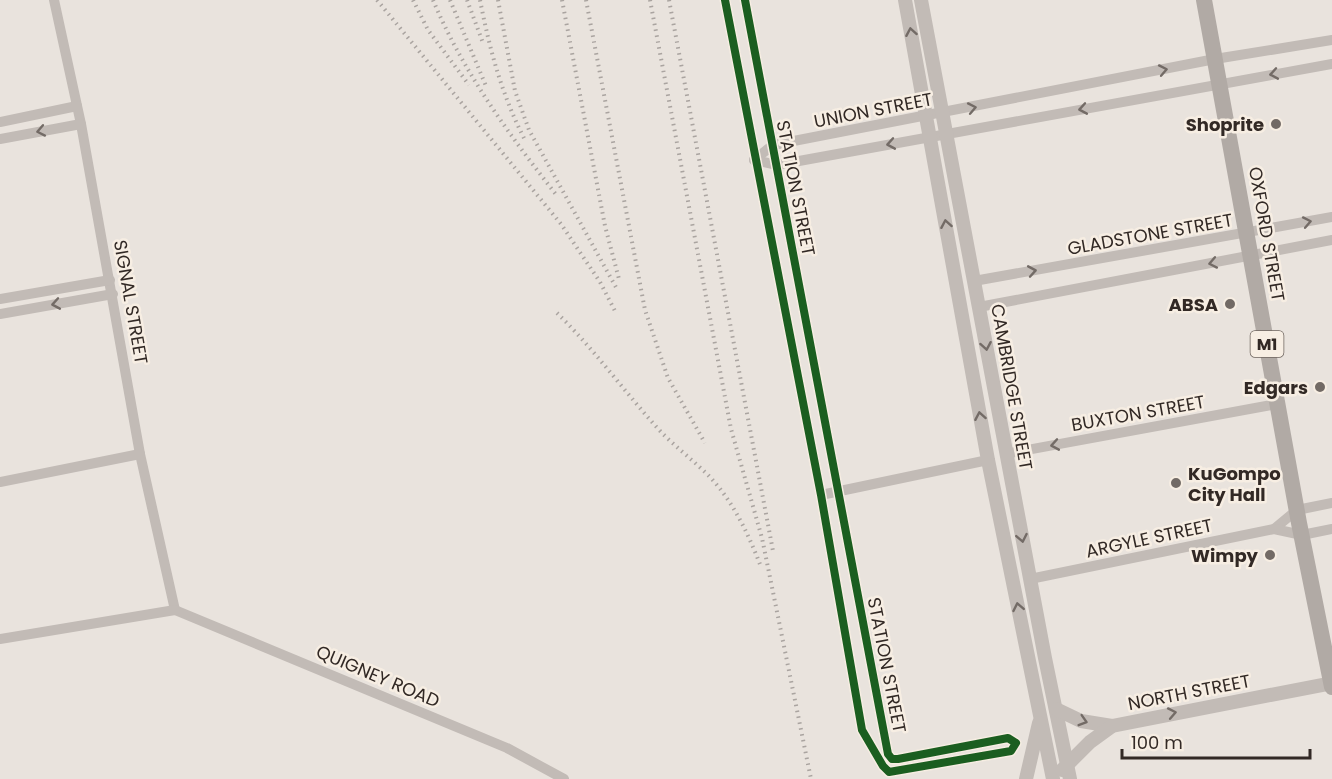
<svg xmlns="http://www.w3.org/2000/svg" width="1332" height="779" font-family="Poppins,sans-serif">
	<style>
		.lines { fill: none; stroke-linecap: round; stroke-linejoin: round }
		.minor { stroke: #c2bbb6; stroke-width: 10 }
		.tertiary { stroke: #c2bbb6; stroke-width: 14 }
		.primary { stroke: #b1aaa5; stroke-width: 16 }
		.rail { stroke: #aaa4a0; stroke-width: 4; stroke-dasharray: 1.5 4.5; stroke-linecap: butt }
		.cycleway-casing { stroke: #f7eee3; stroke-width: 11 }
		.cycleway { stroke: #1b5e20; stroke-width: 8 }
		.oneway { stroke: #736b66 }
		.poi-dot { fill: #726a65; stroke: #f7eee3; stroke-width: 2 }
		.labels { text-anchor: middle; dominant-baseline: central; stroke-width: 5; stroke-linejoin: round; paint-order: stroke }
		.shield { fill: #f7eee3; stroke: #6d645e; stroke-width: 1.5 }
		.shield-label { font-size: 16px; font-weight: bold; fill: #322925 }
		.street-label { font-size: 18px; fill: #322925; stroke: #f7eee3 }
		.poi-label { font-size: 18px; font-weight: bold; fill: #322925; stroke: #f7eee3; text-anchor: end }
	</style>
	<rect width="100%" height="100%" fill="#e9e3dd"/>
	<g class="lines">
		<g class="minor">
			<path d="M54,0l27,124 59,330 35,156"/>
			<path d="M725,0l96,495 41,235 21,36 6,6 122,-21 5,-8 -8,-5 -110,21h-6l-4,-5 -143,-754"/>
			<path d="M0,122l77,-16"/>
			<path d="M0,139l81,-15"/>
			<path d="M754,160l19,-15 442,-86 117,-19"/>
			<path d="M754,160l23,5 555,-101"/>
			<path d="M974,281l358,-64"/>
			<path d="M0,299l110,-19"/>
			<path d="M979,307l353,-67"/>
			<path d="M0,314l113,-20"/>
			<path d="M1005,454l272,-50"/>
			<path d="M0,482l140,-28"/>
			<path d="M821,495l167,-35"/>
			<path d="M1274,529l23,-19 35,-7"/>
			<path d="M1030,579l244,-50 28,6 30,-6"/>
			<path d="M175,610l332,138 57,31"/>
			<path d="M0,639l175,-29"/>
		</g>
		<g class="tertiary">
			<path d="M905,0l83,460 65,319"/>
			<path d="M921,0l124,658 25,121"/>
			<path d="M1056,709l25,12 31,5"/>
			<path d="M1062,770l28,-28 22,-16 220,-43"/>
			<path d="M1026,779l13,-56"/>
		</g>
		<path class="primary" d="M1204,0l95,523 33,164"/>
		<g class="rail">
			<path d="M377,0l184,224 39,58 15,29"/>
			<path d="M413,0l15,30 41,55"/>
			<path d="M433,0c30,72 77,136 125,197"/>
			<path d="M450,0l36,86"/>
			<path d="M467,0l16,43"/>
			<path d="M480,0c10,51 22,96 46,142"/>
			<path d="M498,0l17,91 14,39 89,161"/>
			<path d="M562,0l43,226 14,53"/>
			<path d="M586,0l59,310 23,68 37,65"/>
			<path d="M650,0l81,429 31,109 49,241"/>
			<path d="M669,0l104,551"/>
			<path d="M557,313c38,37 69,81 105,120 15,15 32,28 47,43 24,25 40,59 52,91"/>
		</g>
		<defs>
			<path id="cycleway" d="M725,0l96,495 41,235 21,36 6,6 122,-21 5,-8 -8,-5 -110,21h-6l-4,-5 -143,-754"/>
		</defs>
		<use href="#cycleway" class="cycleway-casing"/>
		<use href="#cycleway" class="cycleway"/>
	</g>
	<defs><path id="oneway-chevron" d="M-2-3.5L2.5 0L-2 3.5" fill="none" stroke-width="1.6" stroke-linecap="round" stroke-linejoin="round" transform="scale(1.5)"/></defs>
	<g class="oneway">
		<use href="#oneway-chevron" transform="translate(911 32) rotate(-100)"/>
		<use href="#oneway-chevron" transform="translate(1163 70) rotate(-11)"/>
		<use href="#oneway-chevron" transform="translate(1274 74) rotate(170)"/>
		<use href="#oneway-chevron" transform="translate(972 108) rotate(-11)"/>
		<use href="#oneway-chevron" transform="translate(1083 109) rotate(170)"/>
		<use href="#oneway-chevron" transform="translate(41 131) rotate(169)"/>
		<use href="#oneway-chevron" transform="translate(891 144) rotate(170)"/>
		<use href="#oneway-chevron" transform="translate(1307 222) rotate(-11)"/>
		<use href="#oneway-chevron" transform="translate(946 224) rotate(-100)"/>
		<use href="#oneway-chevron" transform="translate(1213 263) rotate(169)"/>
		<use href="#oneway-chevron" transform="translate(1032 271) rotate(-10)"/>
		<use href="#oneway-chevron" transform="translate(56 304) rotate(170)"/>
		<use href="#oneway-chevron" transform="translate(986 346) rotate(80)"/>
		<use href="#oneway-chevron" transform="translate(980 416) rotate(-100)"/>
		<use href="#oneway-chevron" transform="translate(1055 445) rotate(170)"/>
		<use href="#oneway-chevron" transform="translate(1022 538) rotate(79)"/>
		<use href="#oneway-chevron" transform="translate(1018 607) rotate(-101)"/>
		<use href="#oneway-chevron" transform="translate(1172 713) rotate(-11)"/>
		<use href="#oneway-chevron" transform="translate(1083 721) rotate(17)"/>
	</g>
	<g class="poi-dot">
		<circle cx="1276" cy="124" r="6"/>
		<circle cx="1230" cy="304" r="6"/>
		<circle cx="1320" cy="387" r="6"/>
		<circle cx="1176" cy="483" r="6"/>
		<circle cx="1270" cy="555" r="6"/>
	</g>
	<g class="labels">
		<rect class="shield" x="1250.5" y="331" width="33" height="26" rx="4.5"/>
		<g class="shield-label">
			<text x="1267" y="344">M1</text>
		</g>
		<g class="street-label">
			<text transform="translate(873 110) rotate(-11)">UNION STREET</text>
			<text transform="translate(796 188) rotate(79)">STATION STREET</text>
			<text transform="translate(1150 234) rotate(-10)">GLADSTONE STREET</text>
			<text transform="translate(1267 234) rotate(80)">OXFORD STREET</text>
			<text transform="translate(131 302) rotate(80)">SIGNAL STREET</text>
			<text transform="translate(1012 387) rotate(80)">CAMBRIDGE STREET</text>
			<text transform="translate(1138 413) rotate(-10)">BUXTON STREET</text>
			<text transform="translate(1149 538) rotate(-12)">ARGYLE STREET</text>
			<text transform="translate(887 665) rotate(79)">STATION STREET</text>
			<text transform="translate(378 676) rotate(23)">QUIGNEY ROAD</text>
			<text transform="translate(1189 692) rotate(-11)">NORTH STREET</text>
		</g>
		<g class="poi-label">
			<text x="1264" y="124">Shoprite</text>
			<text x="1218" y="304">ABSA</text>
			<text x="1308" y="387">Edgars</text>
			<text x="1188" y="473" text-anchor="start">KuGompo<tspan x="1188" dy="21">City Hall</tspan></text>
			<text x="1258" y="555">Wimpy</text>
		</g>
	</g>
	<path d="M1122 749v9h188v-9" fill="none" stroke="#322925" stroke-width="3"/>
	<text x="1131" y="749" font-size="18" fill="#322925" stroke="#f7eee3" stroke-width="4.5" paint-order="stroke">100 m</text>
</svg>
